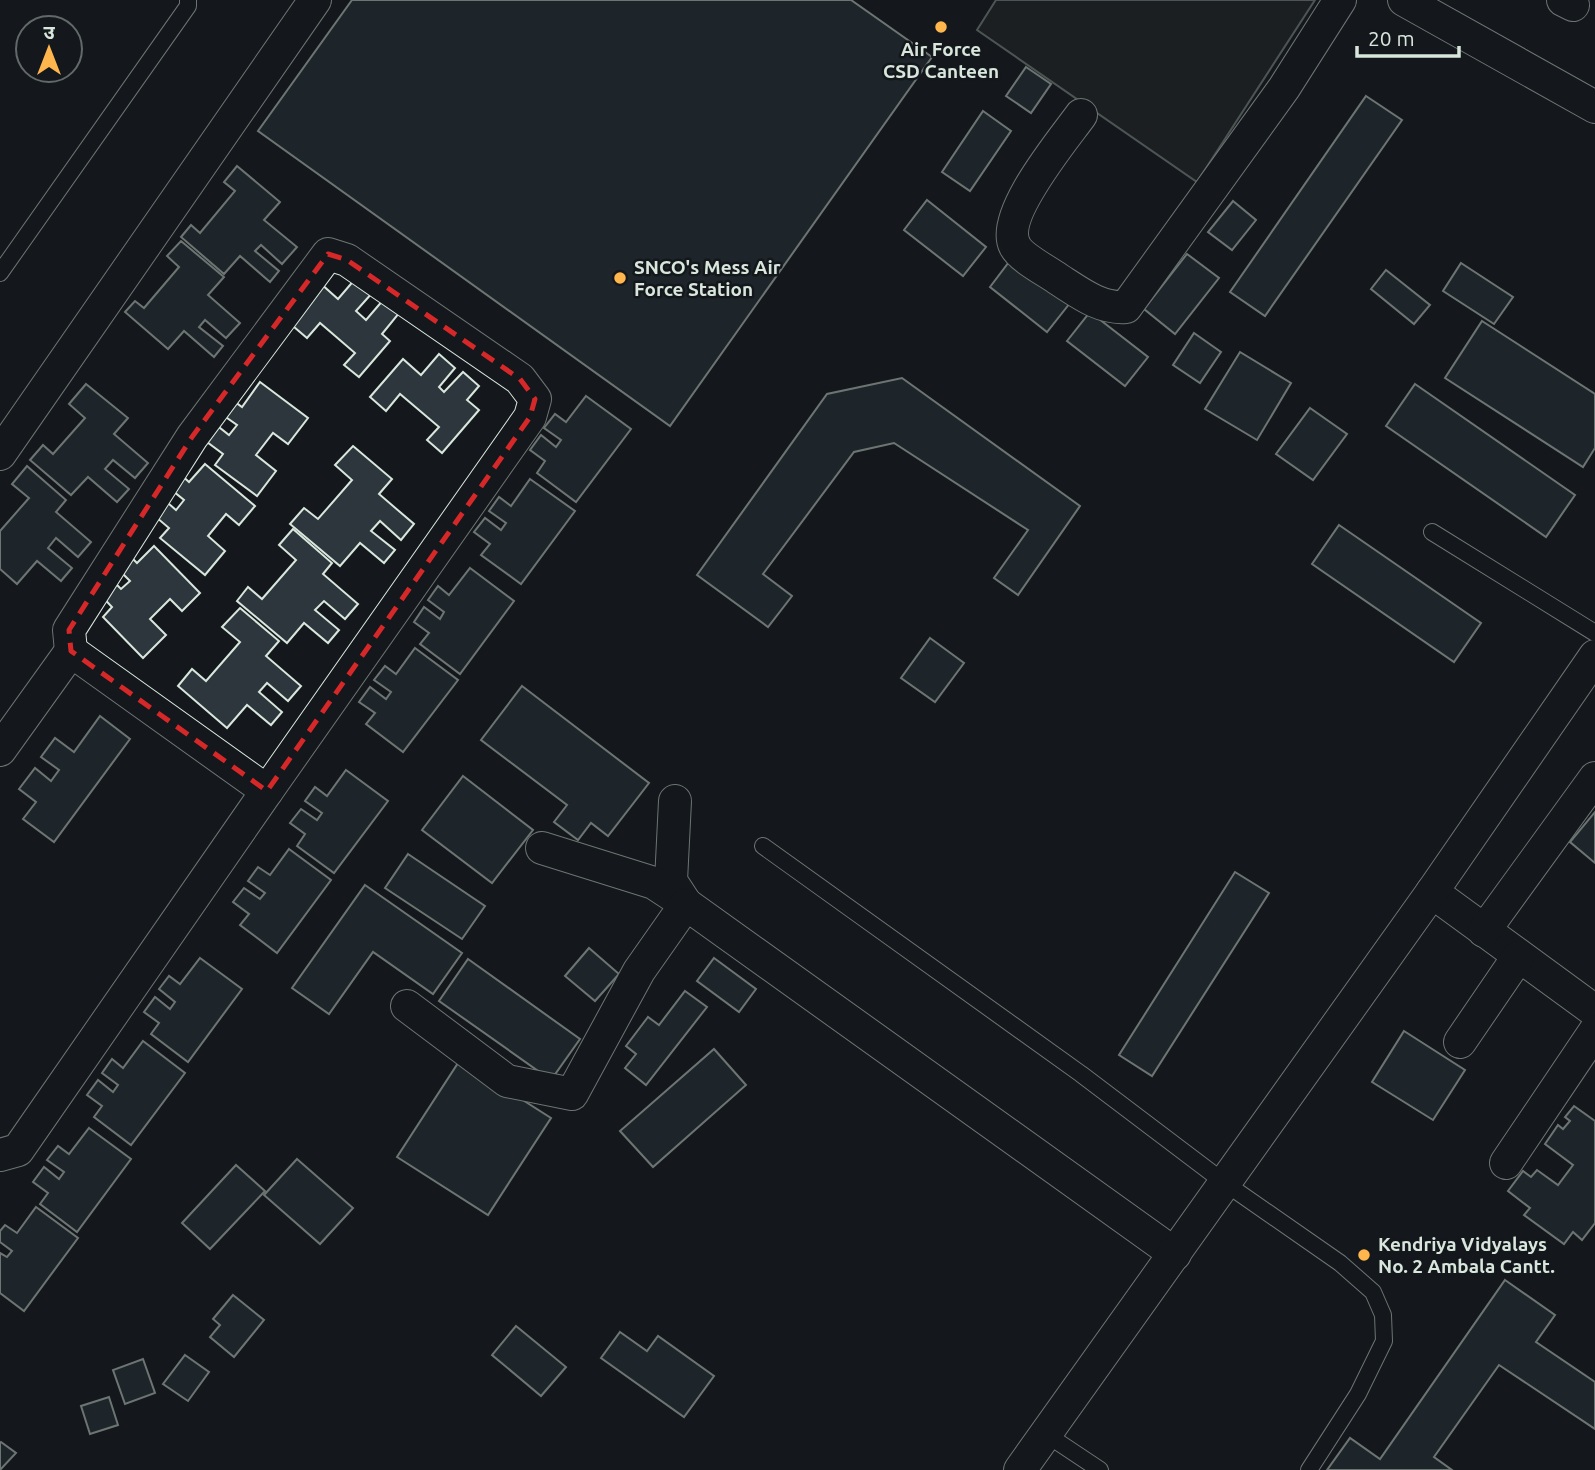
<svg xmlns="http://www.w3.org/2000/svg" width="1595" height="1470" font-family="Ubuntu,'Noto Sans Devanagari',sans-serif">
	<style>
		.parking { fill: #24282b; stroke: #939e99; stroke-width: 2 }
		.building { fill: #2c363c; stroke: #d8e6dc; stroke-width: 2 }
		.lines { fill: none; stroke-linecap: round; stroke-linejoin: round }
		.lane-casing { stroke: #d8e6dc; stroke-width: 18 }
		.street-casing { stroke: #d8e6dc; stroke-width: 34 }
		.lane { stroke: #14181c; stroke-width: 16 }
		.street { stroke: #14181c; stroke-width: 32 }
		.marked { fill: none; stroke: #d62828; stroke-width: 5; stroke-dasharray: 14 9; stroke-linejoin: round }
		.poi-dot { fill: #ffb74d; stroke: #14181c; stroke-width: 2.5 }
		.labels { text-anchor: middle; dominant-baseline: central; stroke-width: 5; stroke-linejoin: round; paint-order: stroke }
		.poi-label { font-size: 19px; font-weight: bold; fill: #d8e6dc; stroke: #14181c; text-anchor: start }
	</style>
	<rect width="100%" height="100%" fill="#14181c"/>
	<path class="parking" d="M996,0h319l-118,182 -220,-152z"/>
	<g class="building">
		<path d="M352,0h499l81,57 -262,369 -412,-295z"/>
		<path d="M1026,67l25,17 -20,29 -25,-17z"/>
		<path d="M1366,96l36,24 -137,196 -35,-24z"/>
		<path d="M983,111l28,20 -41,60 -28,-19z"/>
		<path d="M237,166l43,36 -16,18 33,27 -15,17 -21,-19 -6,6 24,20 -9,11 -30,-26 -16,18 -43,-37 10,-12 9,8 35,-42 -11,-9z"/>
		<path d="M927,200l59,47 -23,29 -59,-46z"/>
		<path d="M1233,201l23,19 -24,30 -24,-18z"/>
		<path d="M181,241l43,36 -16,18 32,28 -14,15 -21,-18 -6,7 24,19 -9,11 -30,-26 -16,18 -43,-37 10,-11 9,7 35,-41 -12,-11z"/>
		<path d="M1187,254l32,24 -44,56 -31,-25z"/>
		<path d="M1012,258l58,45 -23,29 -57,-45z"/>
		<path d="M1461,263l52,34 -19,27 -51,-33z"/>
		<path d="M1386,270l44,35 -16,19 -43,-35z"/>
		<path d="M356,278l17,14 -17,19 10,9 18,-21 16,13 -18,22 8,7 -31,36 -15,-12 11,-12 -35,-30 -13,15 -20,-17 33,-38 18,16z"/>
		<path d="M1090,312l58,45 -23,29 -58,-45z"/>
		<path d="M1482,321l113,73v54l-12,19 -138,-89z"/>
		<path d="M1194,333l27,19 -21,31 -27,-18z"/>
		<path d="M1240,352l51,31 -34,57 -52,-31z"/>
		<path d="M439,354l16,14 -16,19 5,5 19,-20 16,14 -12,14 12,10 -37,43 -15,-13 12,-13 -39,-33 -14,17 -16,-14 33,-38 18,16z"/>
		<path d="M902,378l178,128 -62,89 -24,-17 34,-48 -134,-87 -40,9 -91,122 29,22 -24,31 -71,-52 130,-181z"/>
		<path d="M260,382l48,36 -20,26 -15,-11 -17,22 20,16 -19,25 -42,-31 8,-11 -20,-15 12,-15 14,11 8,-10 -17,-12 11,-14 11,8z"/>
		<path d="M86,384l42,34 -14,16 34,29 -13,15 -22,-18 -8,9 24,20 -12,13 -29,-25 -17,18 -41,-35 13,-15 10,9 32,-36 -16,-14z"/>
		<path d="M1415,384l160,111 -29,42 -160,-111z"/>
		<path d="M586,396l45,33 -55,73 -39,-29 8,-12 -15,-11 11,-15 15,12 5,-7 -17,-12 11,-14 11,8z"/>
		<path d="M1310,408l37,26 -34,46 -37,-26z"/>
		<path d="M353,446l39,33 -13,15 35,30 -13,16 -21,-19 -9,10 24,19 -11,13 -24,-20 -20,23 -50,-42 14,-16 14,11 34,-39 -17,-15z"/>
		<path d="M205,464l50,42 -16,19 -13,-11 -18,22 17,15 -20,24 -45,-37 9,-10 -19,-16 12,-14 14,12 8,-10 -16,-13 11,-14 10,9z"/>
		<path d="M27,466l39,34 -10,12 35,30 -13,15 -22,-19 -8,10 24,20 -11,13 -24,-20 -20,23 -17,-15v-38l29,-33 -17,-14z"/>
		<path d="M530,479l45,32 -54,73 -40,-29 9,-11 -16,-12 11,-14 16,12 5,-7 -17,-12 10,-14 12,9z"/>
		<path d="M1339,525l142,98 -27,39 -142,-98z"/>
		<path d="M293,529l39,34 -9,11 35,30 -13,15 -21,-18 -9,9 24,20 -11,13 -24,-20 -17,20 -50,-42 11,-14 14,12 34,-39 -17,-15z"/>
		<path d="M154,546l46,47 -18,18 -12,-12 -20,20 16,16 -23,23 -40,-41 9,-10 -17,-18 13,-13 13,13 9,-8 -15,-15 13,-12 9,9z"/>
		<path d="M470,568l44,33 -54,73 -40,-30 9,-11 -15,-11 10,-15 16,12 4,-7 -16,-12 10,-14 11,9z"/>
		<path d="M240,608l39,33 -13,15 35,30 -13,15 -21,-18 -8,9 23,20 -11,13 -24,-20 -20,23 -49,-42 14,-17 14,12 34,-39 -18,-15z"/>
		<path d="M930,638l34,25 -29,39 -34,-24z"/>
		<path d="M415,648l43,32 -55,72 -37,-28 9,-11 -16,-11 11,-15 16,12 5,-7 -17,-12 11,-14 11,8z"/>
		<path d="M522,686l127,97 -41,53 -17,-13 -13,17 -24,-18 13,-17 -86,-65z"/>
		<path d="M100,716l30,23 -76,103 -31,-23 13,-17 -17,-13 16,-21 16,13 8,-11 -18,-13 14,-19 19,14z"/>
		<path d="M346,770l42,31 -54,72 -37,-27 8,-12 -15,-11 11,-14 16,11 5,-7 -17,-12 10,-14 12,9z"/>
		<path d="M463,776l70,54 -41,53 -70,-53z"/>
		<path d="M1595,812v51l-25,-21z"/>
		<path d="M289,849l42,31 -54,73 -37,-28 9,-11 -16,-12 11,-14 16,11 5,-6 -17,-12 10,-14 12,8z"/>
		<path d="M408,854l77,52 -23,33 -77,-51z"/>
		<path d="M1235,872l34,21 -117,183 -33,-21z"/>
		<path d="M365,885l97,68 -29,41 -60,-42 -44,62 -37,-26z"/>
		<path d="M589,948l30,26 -24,27 -30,-25z"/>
		<path d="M200,958l42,31 -54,73 -37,-28 8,-11 -15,-11 11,-15 15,12 5,-7 -16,-13 10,-13 11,8z"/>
		<path d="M714,958l42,31 -17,23 -42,-31z"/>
		<path d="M468,959l112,80 -29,41 -112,-79z"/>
		<path d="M685,991l22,16 -61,78 -21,-17 11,-14 -10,-8 22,-29 11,8z"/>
		<path d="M1404,1031l61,39 -32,50 -61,-38z"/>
		<path d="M143,1041l42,32 -54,72 -37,-28 8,-11 -15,-11 11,-15 15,12 5,-7 -16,-12 10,-14 11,9z"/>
		<path d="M714,1049l32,36 -93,82 -33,-36z"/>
		<path d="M460,1060l91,58 -63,97 -91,-58z"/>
		<path d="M1574,1106l21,15v102l-13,17 -9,-8 -9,12 -40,-29 6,-7 -22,-17 15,-20 8,6 6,-7 21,15 15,-20 -28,-21 13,-19 5,4 7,-8 -5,-4z"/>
		<path d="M89,1128l42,31 -54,73 -37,-28 8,-11 -15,-11 11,-15 15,12 5,-7 -17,-12 11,-14 11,8z"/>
		<path d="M297,1159l56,49 -33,36 -56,-49z"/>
		<path d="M236,1165l29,26 -55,58 -28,-26z"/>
		<path d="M36,1207l42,31 -54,73 -24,-18v-40l7,4 5,-6 -12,-9v-11l5,-6 12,8z"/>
		<path d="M1505,1280l50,35 -19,27 59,40v47l-96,-64 -65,92 18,13h-125l23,-32 30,21z"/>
		<path d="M233,1295l31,25 -30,37 -24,-20 10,-12 -7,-6z"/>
		<path d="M516,1326l50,41 -25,29 -49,-41z"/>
		<path d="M620,1332l27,19 11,-15 56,40 -30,41 -83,-59z"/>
		<path d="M185,1355l24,17 -21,29 -25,-17z"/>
		<path d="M143,1359l12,34 -30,11 -12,-34z"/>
		<path d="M109,1397l9,28 -28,9 -9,-28z"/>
		<path d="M1,1442l15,11 -16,17v-27z"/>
	</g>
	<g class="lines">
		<defs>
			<g id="lane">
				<path d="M0,273l188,-267v-6"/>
				<path d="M1432,532l163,101"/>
				<path d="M763,846l318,228 144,109 115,80 33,29 10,23 1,26 -26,53 -49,76"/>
				<path d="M1046,1434l54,36"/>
			</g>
			<g id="street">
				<path d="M1404,0l191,107"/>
				<path d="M1563,0l10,5"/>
				<path d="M1081,115c-18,25 -82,101 -66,131 6,12 32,25 43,33 22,14 42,30 68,28l158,-219 56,-88"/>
				<path d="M0,454l315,-454"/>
				<path d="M71,651l-2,-21 123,-193 136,-183 19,6 173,119 15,20 -5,18 -263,374"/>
				<path d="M0,750l71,-99 196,140 -249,359 -18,5"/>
				<path d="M675,801l-4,80 15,23"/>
				<path d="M542,848l112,35 32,21"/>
				<path d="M1432,892l163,119"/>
				<path d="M1484,931l111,-153"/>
				<path d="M407,1006l100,75 65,13 67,-123 47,-67 489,350"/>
				<path d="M1460,1042l58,-85"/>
				<path d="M1506,1163l89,-132"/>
				<path d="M1020,1470l412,-578 163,-236"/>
			</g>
		</defs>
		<use href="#lane" class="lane-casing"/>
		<use href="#street" class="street-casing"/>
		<use href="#lane" class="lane"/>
		<use href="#street" class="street"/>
	</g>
	<path d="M0 0H1595V1470H0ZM328,254l19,6 173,119 15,20 -5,18 -263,374 -196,-140 -2,-21 123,-193z" fill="#14181c" fill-opacity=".55" fill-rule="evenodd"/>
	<path class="marked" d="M328,254l19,6 173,119 15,20 -5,18 -263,374 -196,-140 -2,-21 123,-193z"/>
	<g class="poi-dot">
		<circle cx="941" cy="27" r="7"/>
		<circle cx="620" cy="278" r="7"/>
		<circle cx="1364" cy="1255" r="7"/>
	</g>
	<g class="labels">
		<g class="poi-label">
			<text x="941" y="49" text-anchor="middle">Air Force<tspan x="941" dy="22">CSD Canteen</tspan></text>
			<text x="634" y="267">SNCO's Mess Air<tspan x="634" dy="22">Force Station</tspan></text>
			<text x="1378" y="1244">Kendriya Vidyalays<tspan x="1378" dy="22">No. 2 Ambala Cantt.</tspan></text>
		</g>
	</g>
	<g transform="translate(49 49)"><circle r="33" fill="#14181c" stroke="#626a69" stroke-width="2"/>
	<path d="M0-5L12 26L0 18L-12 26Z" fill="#ffb74d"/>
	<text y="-10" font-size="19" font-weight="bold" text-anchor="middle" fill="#d8e6dc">उ</text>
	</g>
	<path d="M1357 46v10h102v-10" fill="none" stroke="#d8e6dc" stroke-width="3.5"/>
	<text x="1368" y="46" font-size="21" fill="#d8e6dc" stroke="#14181c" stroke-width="5" paint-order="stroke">20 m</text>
</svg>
